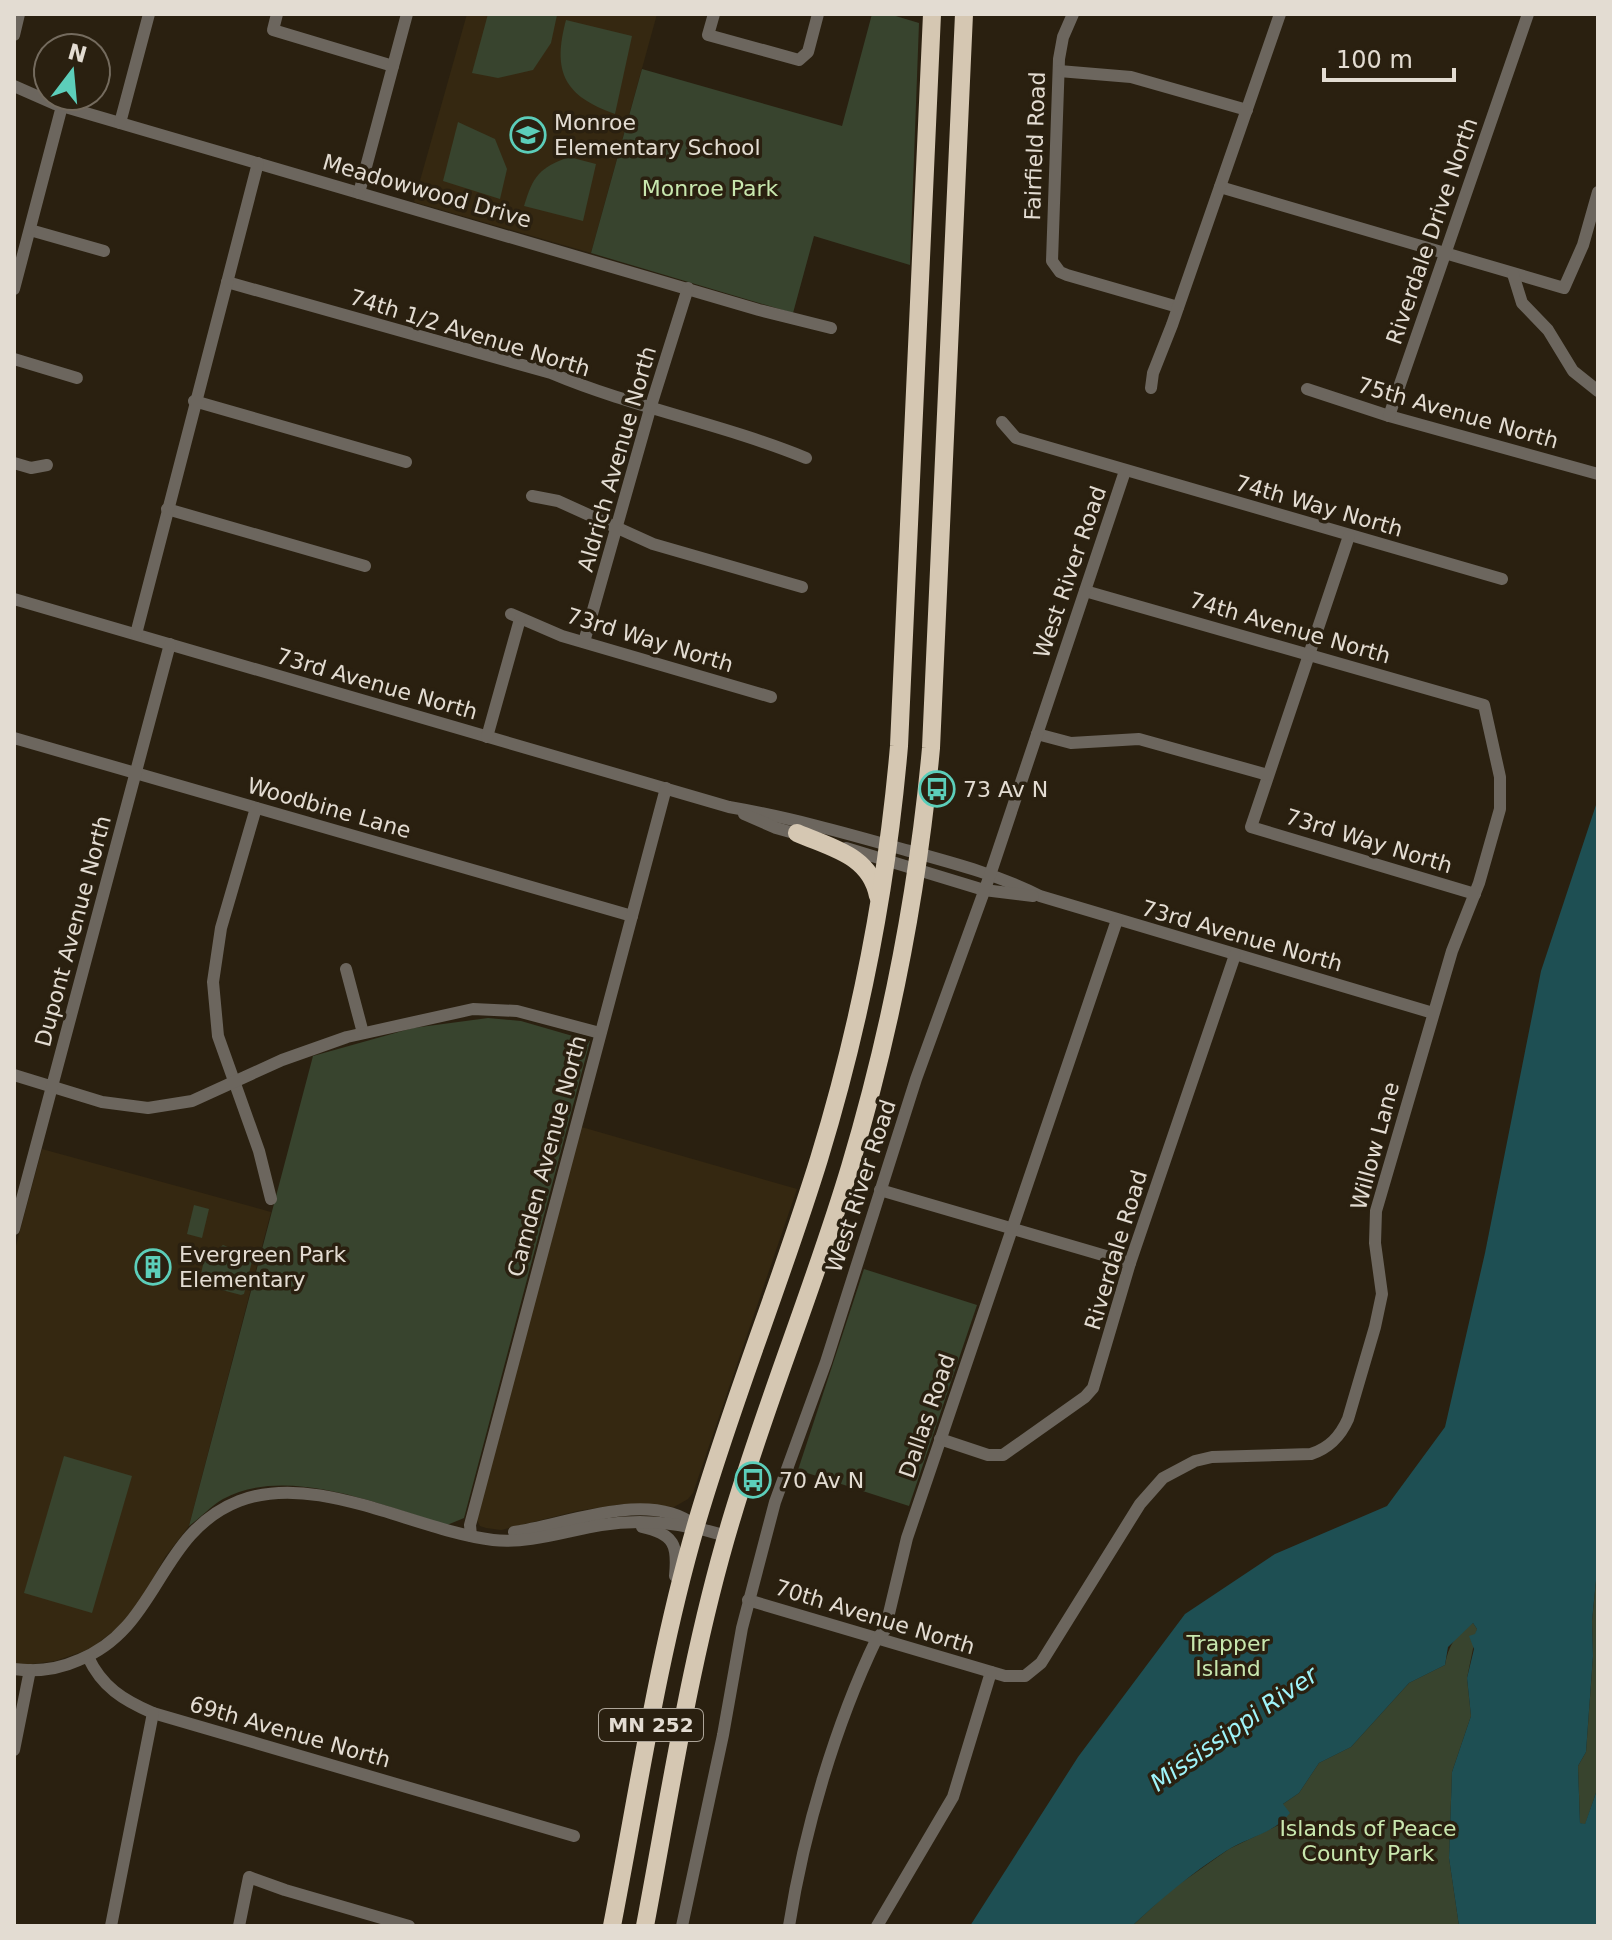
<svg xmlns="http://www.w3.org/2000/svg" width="1612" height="1940" font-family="'DejaVu Sans',sans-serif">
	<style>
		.built { fill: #352811 }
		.green { fill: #38442e }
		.water { fill: #1e4f53 }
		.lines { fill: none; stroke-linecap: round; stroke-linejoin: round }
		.minor { stroke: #6c665e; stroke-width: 12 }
		.highway { stroke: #d5c7b2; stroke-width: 18 }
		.labels { text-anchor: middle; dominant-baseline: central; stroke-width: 7; stroke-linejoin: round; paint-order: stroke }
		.shield { fill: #2a2010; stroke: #aca498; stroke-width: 2 }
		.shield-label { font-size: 20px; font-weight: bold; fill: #e3dcd2 }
		.poi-label { font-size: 22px; fill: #e3dcd2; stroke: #2a2010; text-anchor: start }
		.street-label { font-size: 22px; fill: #e3dcd2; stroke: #2a2010 }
		.park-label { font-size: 22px; fill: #c8e7ae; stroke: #2a2010 }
		.water-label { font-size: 24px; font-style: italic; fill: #9ff4fa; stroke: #2a2010 }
	</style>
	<rect width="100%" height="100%" fill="#2a2010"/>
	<g class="built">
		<path d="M467,14h190l-66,239 -177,-51z"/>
		<path d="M578,1126l219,63 -104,304 -5,6 -14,8 -51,-3 -46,7 -76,19 -15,-2 -6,-2 -3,-6z"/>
		<path d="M42,1149l229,63 -82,314 -24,31 -22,40 -24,30 -29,22 -35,12 -30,4 -11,-1v-411z"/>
	</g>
	<g class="green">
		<path d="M488,14l69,1 -6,28 -18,27 -35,8 -26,-5z"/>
		<path d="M872,14h17l30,9 -9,242 -96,-29 -21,77 -202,-60 51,-184 200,57z"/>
		<path d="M566,20l66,16 -17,78c-51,-18 -63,-42 -49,-94z"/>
		<path d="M458,122l37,17 12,30 -7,30 -57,-18z"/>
		<path d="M569,157l27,7 -13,57 -59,-15c9,-30 15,-38 45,-49z"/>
		<path d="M488,1018l33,3 69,20 -126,477 -17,7c-65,-19 -159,-61 -224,-26 -12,7 -23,19 -34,27l124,-470 100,-28z"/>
		<path d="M194,1205l15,4 -7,29 -15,-4z"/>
		<path d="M223,1245l30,12 -9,37 -3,1 -42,-11 5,-24z"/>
		<path d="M864,1269l113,36 -68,201 -111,-36z"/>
		<path d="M64,1456l68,20 -40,137 -68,-20z"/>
		<path d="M1598,1560v227l-13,38 -5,-2 -2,-57 8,-14 7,-96 -1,-35z"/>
		<path d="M1473,1623l4,6 -10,49 4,38 -19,56 -3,86 10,68h-327l39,-36 58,-41 52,-25 2,-20 16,-11 20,-30 32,-16 58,-64 36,-18c3,-18 11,-33 28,-42z"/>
	</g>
	<path class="water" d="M1598,799v761l-6,61 1,35 -7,96 -8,14 2,57 5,1 13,-37v139h-139l-10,-68 3,-86 19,-56 -4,-38 7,-29 -5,-13 6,-2 2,-5 -4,-6 -25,24 -3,18 -36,18 -58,64 -32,16 -20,30 -16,11 7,9c-16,21 -43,24 -64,38 -34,22 -64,47 -94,75h-162l108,-169 107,-143 90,-60 112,-48 58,-79 40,-174 56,-282z"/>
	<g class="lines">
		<g class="minor">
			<path d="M277,14l-4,16 120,36"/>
			<path d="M714,14l-6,21 91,25 9,-8 10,-38"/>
			<path d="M1073,14l-10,23 -4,22 -7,202 8,11 7,3 111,32"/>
			<path d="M14,35l5,-21"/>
			<path d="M1059,71l72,6 116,33"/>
			<path d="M14,86l41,18 704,206 72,18"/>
			<path d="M120,123l29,-109"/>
			<path d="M1220,187l344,101 19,-43 15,-53"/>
			<path d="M359,193l48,-179"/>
			<path d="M30,230l74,21"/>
			<path d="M1513,274l9,29 26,27 25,41 25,20"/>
			<path d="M227,282l324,91c83,35 172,51 255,85"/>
			<path d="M14,289l48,-183"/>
			<path d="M14,359l63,19"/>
			<path d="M1151,388l2,-15 19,-48 108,-311"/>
			<path d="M1307,389l82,27 209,58"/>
			<path d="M194,401l212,61"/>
			<path d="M1389,416l139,-402"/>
			<path d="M1002,422l14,16 486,141"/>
			<path d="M14,463l17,5 16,-3"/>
			<path d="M532,496l26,5 95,43 149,43"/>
			<path d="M167,509l198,57"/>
			<path d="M1349,536l-98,291 224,67"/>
			<path d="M14,599l715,208c59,10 116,26 173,42 47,13 95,25 138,47l393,117"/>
			<path d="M511,614l51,22 209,61"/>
			<path d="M136,634l122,-471"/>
			<path d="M584,642l66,-233 38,-121"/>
			<path d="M1037,734l34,9 68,-4 129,36"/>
			<path d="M487,737l33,-118"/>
			<path d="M14,738l618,178"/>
			<path d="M256,808l-35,120 -8,54 5,54 41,115 12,48"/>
			<path d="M744,814l32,14 25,7"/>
			<path d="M846,848l138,42 49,6"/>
			<path d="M346,969l17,64"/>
			<path d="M14,1075l88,27 46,6 44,-7 90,-41 65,-23 126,-28 44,2 83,22"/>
			<path d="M880,1190l250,73"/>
			<path d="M14,1229l156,-585"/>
			<path d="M940,1439l48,16h15l82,-58 8,-9 37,-125 105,-308"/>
			<path d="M642,1527c33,7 36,19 33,49"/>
			<path d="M514,1532c51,-7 135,-43 180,-7"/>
			<path d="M471,1536l-1,-11 196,-737"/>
			<path d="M748,1600l257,76h20l16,-13 99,-159 23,-26 32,-17 17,-4 99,-3c18,-6 29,-17 37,-35l27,-92 7,-33 -7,-51 1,-32 76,-260 27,-68 21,-74v-32l-16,-72 -399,-114"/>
			<path d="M88,1657c14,30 35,43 65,56l421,123"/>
			<path d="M14,1669c22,3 45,0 65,-9 81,-32 78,-127 160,-159 77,-30 174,29 254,39 35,4 73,-9 108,-15 43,-7 84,-2 125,11"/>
			<path d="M14,1750l16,-80"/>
			<path d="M111,1926l42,-213"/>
			<path d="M239,1926l10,-49 36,13 124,36"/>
			<path d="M682,1926l41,-191 19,-107 33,-126 51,-140 90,-283 74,-204 135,-404"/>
			<path d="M789,1926c15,-95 46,-201 88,-288l8,-8 22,-92 210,-618"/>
			<path d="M877,1926l76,-129 38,-125"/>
		</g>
		<g class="highway">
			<path d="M797,833c34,15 73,22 81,63"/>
			<path d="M612,1926c26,-134 46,-270 84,-401 36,-124 85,-243 123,-366 41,-134 68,-273 80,-413l33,-732"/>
			<path d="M645,1926c26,-138 47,-278 88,-412 35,-117 82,-230 117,-347 41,-137 68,-277 81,-419l33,-734"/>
		</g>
	</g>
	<defs>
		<symbol id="school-ring" viewBox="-11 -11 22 22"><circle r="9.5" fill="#2a2010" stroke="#5cceba" stroke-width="1.5"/><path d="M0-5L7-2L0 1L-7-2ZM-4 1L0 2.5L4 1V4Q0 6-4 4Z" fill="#5cceba"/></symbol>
		<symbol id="bus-ring" viewBox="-11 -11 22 22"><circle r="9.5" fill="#2a2010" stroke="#5cceba" stroke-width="1.5"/><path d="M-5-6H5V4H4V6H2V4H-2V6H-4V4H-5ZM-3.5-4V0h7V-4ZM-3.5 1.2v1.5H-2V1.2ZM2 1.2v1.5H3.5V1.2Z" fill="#5cceba"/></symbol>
		<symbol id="building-ring" viewBox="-11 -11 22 22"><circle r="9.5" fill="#2a2010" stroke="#5cceba" stroke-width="1.5"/><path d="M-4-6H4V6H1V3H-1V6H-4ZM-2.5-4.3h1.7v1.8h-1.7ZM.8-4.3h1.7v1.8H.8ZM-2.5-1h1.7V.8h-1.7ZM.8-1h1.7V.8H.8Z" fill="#5cceba"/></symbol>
	</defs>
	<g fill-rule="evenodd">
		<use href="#school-ring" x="508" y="115" width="40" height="40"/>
		<use href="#bus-ring" x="917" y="769" width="40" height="40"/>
		<use href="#building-ring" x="133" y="1247" width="40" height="40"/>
		<use href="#bus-ring" x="733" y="1460" width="40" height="40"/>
	</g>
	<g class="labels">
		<rect class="shield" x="599" y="1709" width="104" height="32" rx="6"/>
		<g class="shield-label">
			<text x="651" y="1725">MN 252</text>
		</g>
		<g class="poi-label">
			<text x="554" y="122">Monroe<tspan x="554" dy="25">Elementary School</tspan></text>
			<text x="963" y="789">73 Av N</text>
			<text x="179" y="1254">Evergreen Park<tspan x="179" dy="25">Elementary</tspan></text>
			<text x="779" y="1480">70 Av N</text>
		</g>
		<g class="street-label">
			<text transform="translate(1035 146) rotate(-88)">Fairfield Road</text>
			<text transform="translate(427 191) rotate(16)">Meadowwood Drive</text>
			<text transform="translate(1432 231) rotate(-71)">Riverdale Drive North</text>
			<text transform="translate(470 333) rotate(17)">74th 1/2 Avenue North</text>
			<text transform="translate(1458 413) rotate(16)">75th Avenue North</text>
			<text transform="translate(617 459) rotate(-74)">Aldrich Avenue North</text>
			<text transform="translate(1319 506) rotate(16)">74th Way North</text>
			<text transform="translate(1070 572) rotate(-71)">West River Road</text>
			<text transform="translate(1290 628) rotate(16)">74th Avenue North</text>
			<text transform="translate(650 640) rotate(17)">73rd Way North</text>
			<text transform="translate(377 684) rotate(16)">73rd Avenue North</text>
			<text transform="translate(329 808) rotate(16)">Woodbine Lane</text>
			<text transform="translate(1369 841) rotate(17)">73rd Way North</text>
			<text transform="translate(73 931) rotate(-75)">Dupont Avenue North</text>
			<text transform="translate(1242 936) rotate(16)">73rd Avenue North</text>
			<text transform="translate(1375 1146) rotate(-75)">Willow Lane</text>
			<text transform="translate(547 1156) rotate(-75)">Camden Avenue North</text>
			<text transform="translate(861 1186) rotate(-72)">West River Road</text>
			<text transform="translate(1116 1250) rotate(-73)">Riverdale Road</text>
			<text transform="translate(927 1416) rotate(-71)">Dallas Road</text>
			<text transform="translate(875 1617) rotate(17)">70th Avenue North</text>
			<text transform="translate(290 1732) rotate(16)">69th Avenue North</text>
		</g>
		<g class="park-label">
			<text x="710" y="188">Monroe Park</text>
			<text x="1228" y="1643">Trapper<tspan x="1228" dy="25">Island</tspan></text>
			<text x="1368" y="1828">Islands of Peace<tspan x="1368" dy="25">County Park</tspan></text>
		</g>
		<g class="water-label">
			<text transform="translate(1234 1729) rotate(-35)">Mississippi River</text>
		</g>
	</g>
	<rect width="1612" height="1940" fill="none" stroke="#e3dcd2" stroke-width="32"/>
	<g transform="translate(72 72) rotate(16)"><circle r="38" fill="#2a2010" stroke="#746b5e" stroke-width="2"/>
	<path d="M0-6L14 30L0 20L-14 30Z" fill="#5cceba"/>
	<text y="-12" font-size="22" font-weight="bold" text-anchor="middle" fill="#e3dcd2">N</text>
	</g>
	<path d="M1324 68v12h130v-12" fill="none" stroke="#e3dcd2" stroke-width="4"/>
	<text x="1336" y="68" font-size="24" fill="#e3dcd2" stroke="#2a2010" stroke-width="6" paint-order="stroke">100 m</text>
</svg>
